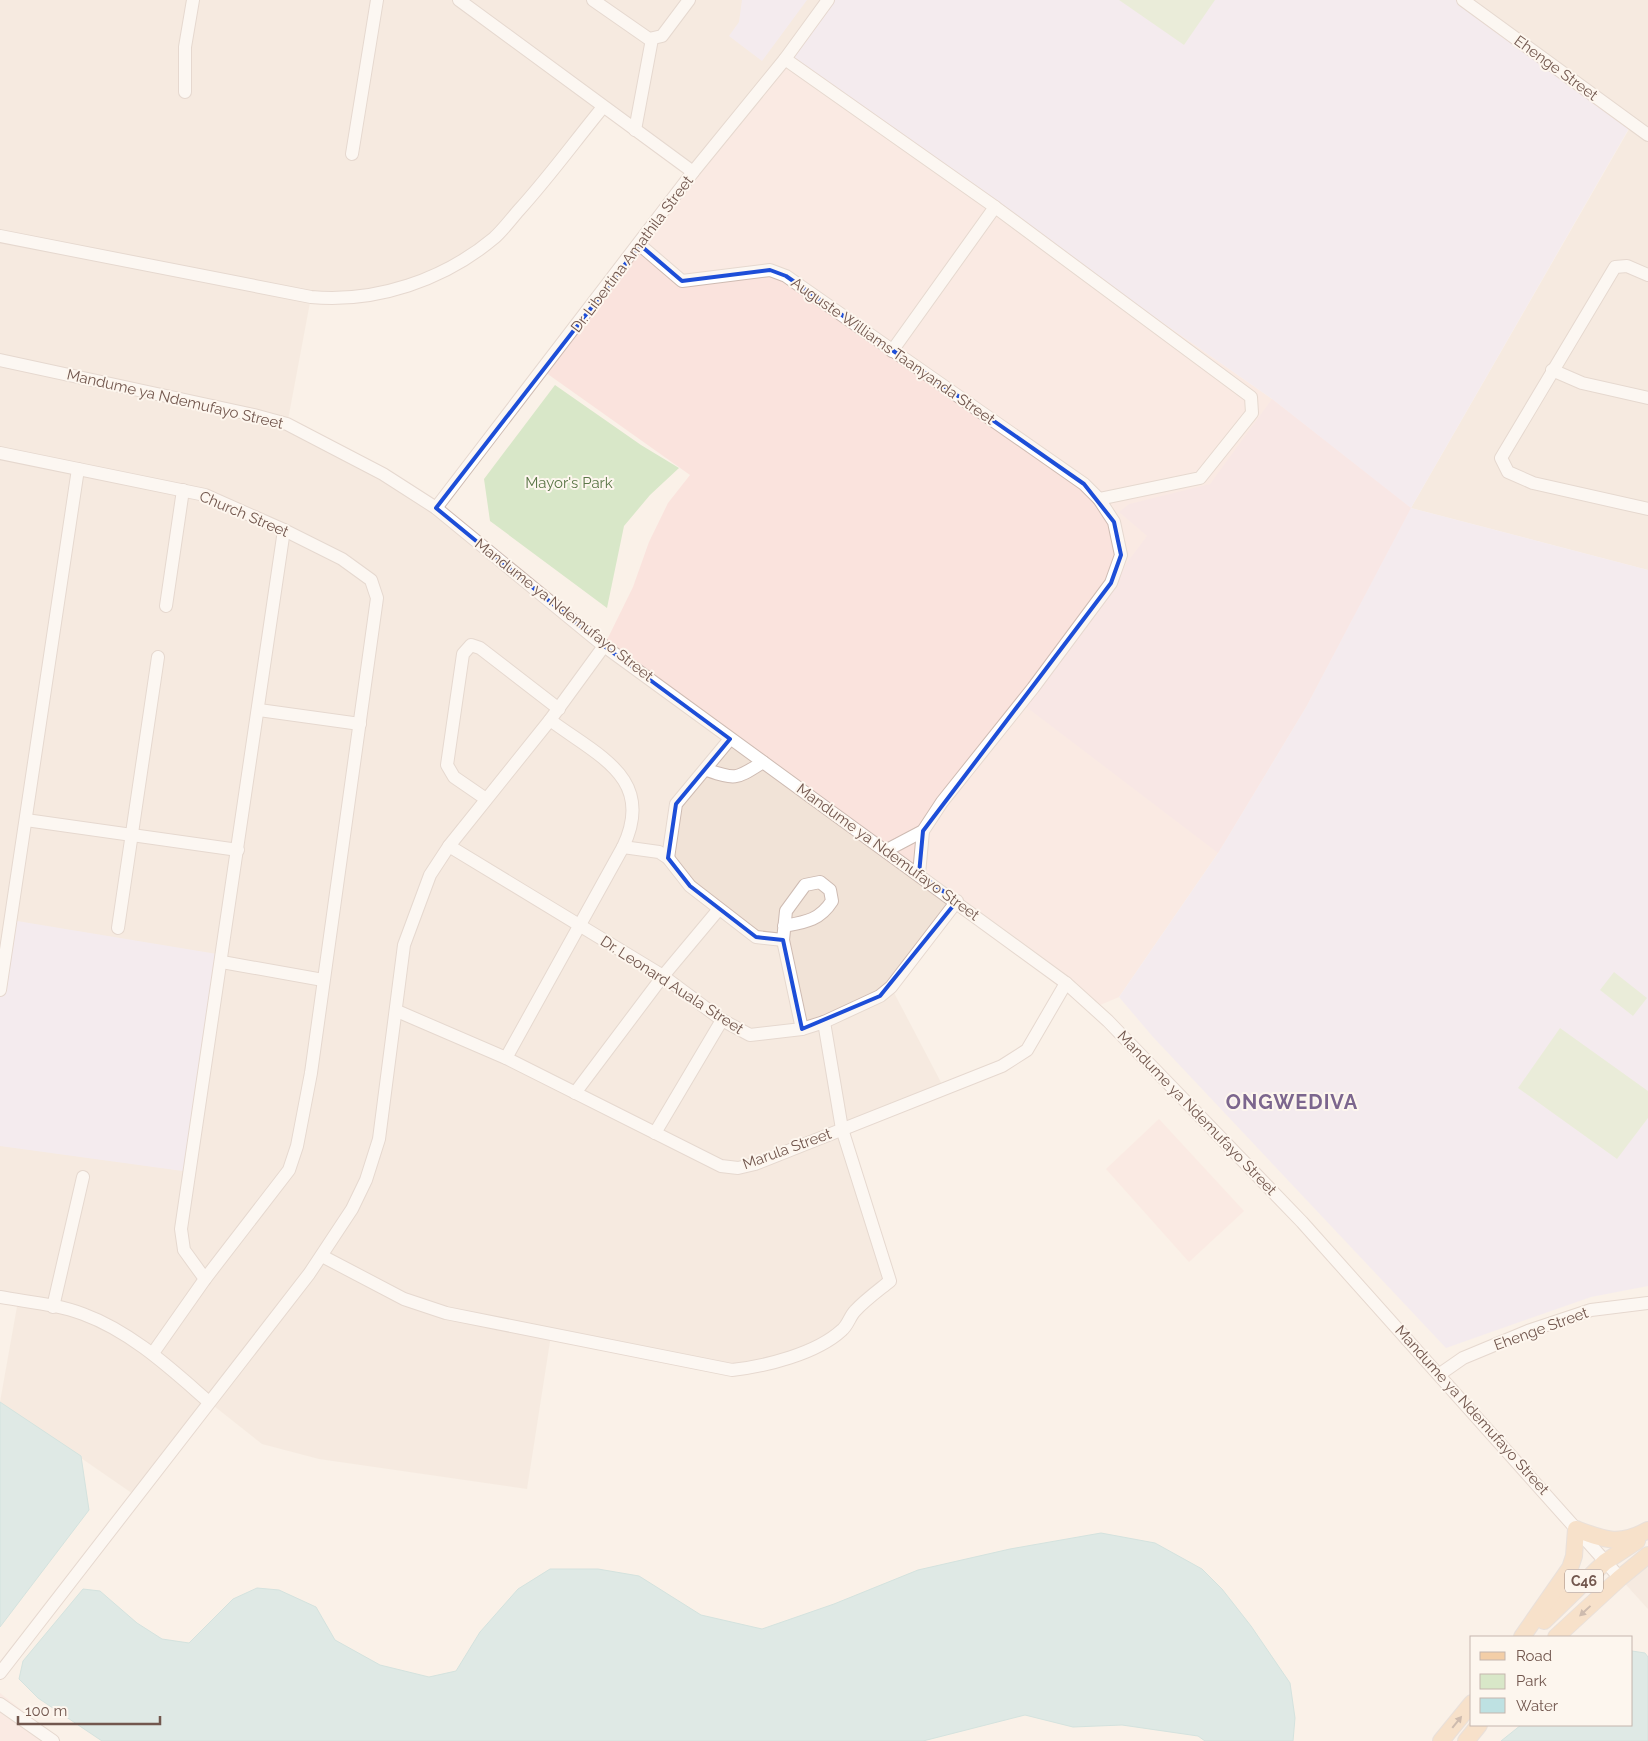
<svg xmlns="http://www.w3.org/2000/svg" width="1648" height="1741" font-family="Raleway,sans-serif">
	<style>
		.residential { fill: #f1e3d7 }
		.commercial { fill: #fae3dd }
		.education { fill: #eee5f7 }
		.medical { fill: #f7dce3 }
		.green { fill: #d8e7c8 }
		.water { fill: #bee1e2; stroke: #a6d1d3 }
		.lines { fill: none; stroke-linecap: round; stroke-linejoin: round }
		.minor-casing { stroke: #cebbb2; stroke-width: 14 }
		.major-casing { stroke: #d5cdca; stroke-width: 18 }
		.minor { stroke: #fff; stroke-width: 12 }
		.major { stroke: #f3cea7; stroke-width: 16 }
		.oneway { fill: #997b69 }
		.marked { fill: none; stroke: #1d4ed8; stroke-width: 4; stroke-linejoin: round }
		.labels { text-anchor: middle; dominant-baseline: central; stroke-width: 4; stroke-linejoin: round; paint-order: stroke }
		.shield { fill: #fdf6ee; stroke: #9c877e; stroke-width: 1 }
		.shield-label { font-size: 14px; font-weight: bold; fill: #72574e }
		.street-label { font-size: 15px; fill: #72574e; stroke: #fdf6ee }
		.park-label { font-size: 15px; fill: #5b7748; stroke: #fdf6ee }
		.district-label { font-size: 20px; font-weight: bold; letter-spacing: 1px; fill: #7c668e; stroke: #fdf6ee }
	</style>
	<rect width="100%" height="100%" fill="#faf1e8"/>
	<g class="residential">
		<path d="M0,0h828l-135,172 -90,-65 -109,130 -70,44 -113,16 -24,128 96,49 221,172 353,255 -66,86 54,103 -103,39 48,152 -73,64 -85,25 -181,-35 -24,154 -208,-30 -57,-15 -53,-42 -73,94 -136,-94 18,-101 -18,-4z"/>
		<path d="M1463,0h185v570l-237,-62 221,-384z"/>
		<path d="M1648,1555v54l-28,-31z"/>
	</g>
	<g class="commercial">
		<path d="M785,59l487,340 139,109 -105,199 -88,146 -99,144 -26,11 -489,-362 29,-59 16,-45 19,-39 22,-28 -148,-105z"/>
		<path d="M1159,1119l85,92 -55,51 -83,-93z"/>
		<path d="M0,1693l61,48h-61z"/>
	</g>
	<g class="education">
		<path d="M742,0h65l-45,61 -33,-25 10,-14z"/>
		<path d="M828,0h635l169,123 -221,385 237,62v716l-57,11 -145,51 -293,-311 -34,-40 99,-144 88,-146 104,-199 -138,-109 -487,-340z"/>
		<path d="M11,920l212,35 -33,217 -190,-26v-156z"/>
	</g>
	<path class="medical" d="M1272,399l139,109 -105,199 -88,146 -197,-150 126,-167 -28,-24 10,-8 81,-20z"/>
	<g class="green">
		<path d="M1119,0h96l-31,45z"/>
		<path d="M555,385l86,60 38,23 -29,27 -26,31 -17,82 -117,-87 -6,-42z"/>
		<path d="M1614,972l33,26 -14,18 -33,-26z"/>
		<path d="M1560,1028l88,63v27l-31,41 -99,-71z"/>
	</g>
	<g class="water">
		<path d="M0,1402l81,54 8,54 -89,117z"/>
		<path d="M1101,1533l54,10 47,26 20,20 29,37 39,57 5,35 -2,23h-88l-7,-5 -76,-11 -49,2 -48,-12 -102,26h-821l-64,-43 -19,-19 4,-18 60,-72 17,2 37,32 25,16 27,4 44,-44 24,-11 22,2 37,17 19,33 45,25 49,12 27,-6 24,-39 38,-43 32,-20h48l41,7 62,39 61,14 72,-25 84,-34 92,-21z"/>
		<path d="M1632,1651l13,2 3,4v84h-147l20,-16h111z"/>
	</g>
	<g class="lines">
		<defs>
			<g id="minor">
				<path d="M459,0l234,172"/>
				<path d="M593,0l56,39 13,-3 27,-36"/>
				<path d="M1463,0l185,135"/>
				<path d="M785,59l210,148 256,190 1,16 -52,65 -101,21"/>
				<path d="M185,92v-45l8,-47"/>
				<path d="M635,130l17,-91"/>
				<path d="M352,154l25,-154"/>
				<path d="M0,236l311,61c65,6 133,-17 183,-59 9,-8 17,-19 25,-28 30,-33 56,-69 84,-103"/>
				<path d="M640,245l42,36 88,-11 16,6 298,208 15,15 15,23 7,33 -10,28 -78,105 -91,114 -19,29 -36,19"/>
				<path d="M1648,275l-21,-9 -12,1 -114,191 7,14 25,11 115,26"/>
				<path d="M892,351l103,-144"/>
				<path d="M0,360l254,55 33,9 96,50 53,34 168,138 462,337 42,38 194,201 318,356"/>
				<path d="M1552,370l30,13 66,15"/>
				<path d="M0,453l205,42 79,35 58,29 29,21 6,18 -66,475 -14,73 -8,24 -84,109 -52,74"/>
				<path d="M436,508l257,-336 92,-113 43,-59"/>
				<path d="M166,606l17,-116"/>
				<path d="M259,710l101,14"/>
				<path d="M707,770c30,10 29,9 56,-8"/>
				<path d="M486,799l-32,-22 -7,-12 16,-111 8,-9 9,3 79,61"/>
				<path d="M26,820l212,30"/>
				<path d="M449,846l214,130 59,44 28,15 52,-6 22,-7 56,-26 11,-9 66,-86"/>
				<path d="M623,847l36,5 9,6 22,28 66,51 27,3"/>
				<path d="M668,858l8,-54 54,-65"/>
				<path d="M919,874l4,-43"/>
				<path d="M784,926c22,-4 36,-6 48,-25l-2,-11 -10,-8 -15,3 -19,26 -3,29 19,89"/>
				<path d="M118,928l40,-271"/>
				<path d="M222,962l101,18"/>
				<path d="M0,990l78,-521"/>
				<path d="M397,1011l109,47 215,108 17,2 17,-4 247,-98 25,-16 39,-67"/>
				<path d="M506,1058l117,-211c33,-69 -25,-91 -73,-127"/>
				<path d="M575,1093l88,-117 56,-67"/>
				<path d="M655,1133l67,-113"/>
				<path d="M322,1256l82,43 42,14 286,57c34,-4 84,-16 110,-40 6,-5 8,-14 13,-19 10,-11 24,-21 35,-30l-48,-152 -18,-107"/>
				<path d="M205,1279l-21,-29 -3,-21 103,-699"/>
				<path d="M0,1297c27,5 57,7 83,17 49,18 88,55 126,88"/>
				<path d="M53,1307l30,-130"/>
				<path d="M1440,1374l23,-16 65,-27 63,-21 57,-7"/>
				<path d="M0,1673l309,-399 43,-65 14,-29 13,-41 25,-194 26,-70 19,-29 101,-126 54,-74"/>
				<path d="M0,1704l53,37"/>
			</g>
			<g id="major">
				<path d="M1544,1621l61,-59 32,-21"/>
				<path d="M1522,1637l48,-69 4,-12 2,-27c29,11 43,17 72,1"/>
				<path d="M1556,1637l64,-59 28,-23"/>
				<path d="M1441,1741l31,-38"/>
				<path d="M1466,1741l13,-16"/>
			</g>
		</defs>
		<use href="#minor" class="minor-casing"/>
		<use href="#major" class="major-casing"/>
		<use href="#minor" class="minor"/>
		<use href="#major" class="major"/>
	</g>
	<defs><path id="oneway-solid" d="M-6-.8H1V-3.2L6.5 0L1 3.2V.8H-6Z" transform="scale(1.25)"/></defs>
	<g class="oneway">
		<use href="#oneway-solid" transform="translate(1585 1611) rotate(137)"/>
		<use href="#oneway-solid" transform="translate(1457 1722) rotate(-51)"/>
	</g>
	<path d="M0 0H1648V1741H0ZM640,245l42,36 88,-11 16,6 298,208 30,38 7,33 -10,28 -188,248 -4,43 38,27 -77,95 -78,33 -19,-89 -27,-3 -66,-51 -22,-28 8,-54 54,-65 -126,-93 -168,-138z" fill="#faf1e8" fill-opacity=".55" fill-rule="evenodd"/>
	<path class="marked" d="M640,245l42,36 88,-11 16,6 298,208 30,38 7,33 -10,28 -188,248 -4,43 38,27 -77,95 -78,33 -19,-89 -27,-3 -66,-51 -22,-28 8,-54 54,-65 -126,-93 -168,-138z"/>
	<g class="labels">
		<rect class="shield" x="1565" y="1569.5" width="38" height="23" rx="4"/>
		<g class="shield-label">
			<text x="1584" y="1581">C46</text>
		</g>
		<g class="street-label">
			<text transform="translate(1556 68) rotate(36)">Ehenge Street</text>
			<text transform="translate(632 254) rotate(-53)">Dr. Libertina Amathila Street</text>
			<text transform="translate(893 351) rotate(35)">Auguste Williams Taanyanda Street</text>
			<text transform="translate(175 399) rotate(13)">Mandume ya Ndemufayo Street</text>
			<text transform="translate(244 514) rotate(23)">Church Street</text>
			<text transform="translate(564 610) rotate(38)">Mandume ya Ndemufayo Street</text>
			<text transform="translate(888 852) rotate(36)">Mandume ya Ndemufayo Street</text>
			<text transform="translate(672 985) rotate(33)">Dr. Leonard Auala Street</text>
			<text transform="translate(1197 1113) rotate(46)">Mandume ya Ndemufayo Street</text>
			<text transform="translate(787 1149) rotate(-20)">Marula Street</text>
			<text transform="translate(1541 1329) rotate(-20)">Ehenge Street</text>
			<text transform="translate(1472 1410) rotate(48)">Mandume ya Ndemufayo Street</text>
		</g>
		<g class="park-label">
			<text x="569" y="483">Mayor's Park</text>
		</g>
		<g class="district-label">
			<text x="1292" y="1102">ONGWEDIVA</text>
		</g>
	</g>
	<rect x="1470" y="1636" width="162" height="90" fill="#fdf6ee" stroke="#c5b6ae"/>
	<rect x="1480" y="1652" width="25" height="8" fill="#f3cea7" stroke="#c5b6ae"/>
	<text x="1516" y="1661" font-size="15" fill="#72574e">Road</text>
	<rect x="1480" y="1674" width="25" height="15" fill="#d8e7c8" stroke="#c5b6ae"/>
	<text x="1516" y="1686" font-size="15" fill="#72574e">Park</text>
	<rect x="1480" y="1698" width="25" height="15" fill="#bee1e2" stroke="#c5b6ae"/>
	<text x="1516" y="1711" font-size="15" fill="#72574e">Water</text>
	<path d="M18 1716v8h142v-8" fill="none" stroke="#72574e" stroke-width="2.5"/>
	<text x="25" y="1716" font-size="15" fill="#72574e" stroke="#fdf6ee" stroke-width="4" paint-order="stroke">100 m</text>
</svg>
